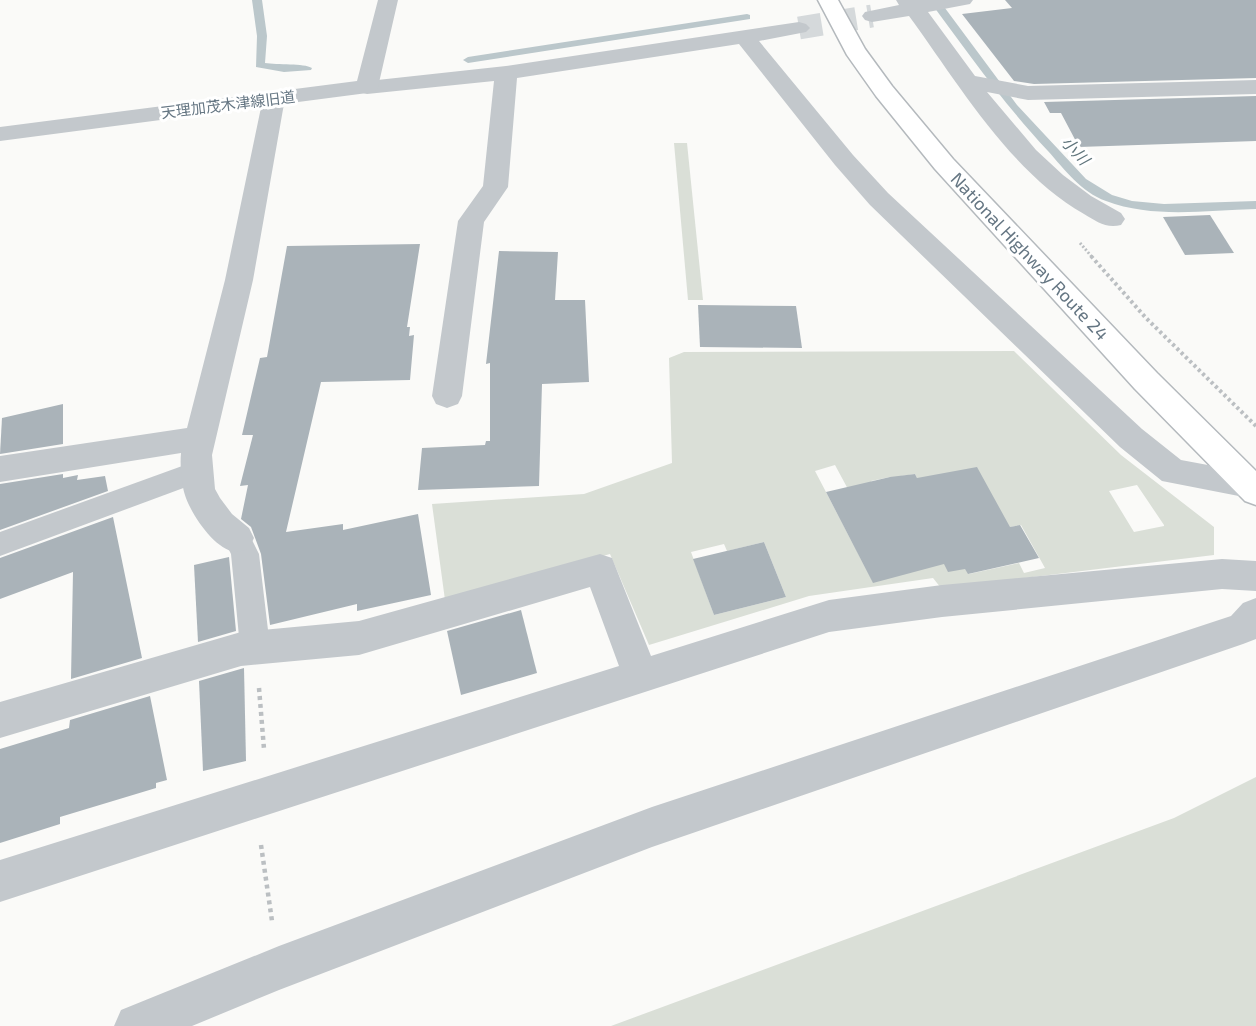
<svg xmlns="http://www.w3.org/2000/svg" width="1256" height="1026" font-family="'Exo 2','Noto Sans JP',sans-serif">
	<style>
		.green { fill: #dadfd7; fill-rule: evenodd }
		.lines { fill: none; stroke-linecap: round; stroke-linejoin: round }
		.stream { fill: #bbc7cb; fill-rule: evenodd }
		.building { fill: #aab3b9 }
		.minor-tunnel { stroke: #d5d9db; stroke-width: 23; stroke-dasharray: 23 12; stroke-linecap: butt }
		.trunk-casing { stroke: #b4b9bd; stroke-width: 3 }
		.path-far2 { stroke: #bbbfc2; stroke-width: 3; stroke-dasharray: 2 2; stroke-linecap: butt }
		.path-far1 { stroke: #bbbfc2; stroke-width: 4; stroke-dasharray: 3 3; stroke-linecap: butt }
		.path { stroke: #bbbfc2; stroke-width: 4.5; stroke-dasharray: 4 4; stroke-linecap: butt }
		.service { fill: #c3c8cc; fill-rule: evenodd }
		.minor { fill: #c3c8cc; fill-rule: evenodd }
		.tertiary { fill: #c3c8cc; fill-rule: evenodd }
		.trunk { fill: #fff; fill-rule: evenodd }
		.labels { text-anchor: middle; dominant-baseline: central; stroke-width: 6; stroke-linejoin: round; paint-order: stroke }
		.far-street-label { font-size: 15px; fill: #657683; stroke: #fff }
		.far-water-label { font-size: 16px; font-style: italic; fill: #60757c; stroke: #fff }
		.street-label { font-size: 18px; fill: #657683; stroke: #fff }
	</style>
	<rect width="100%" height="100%" fill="#fafaf8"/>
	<g class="green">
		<path d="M674,143h13l16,157h-15z"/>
		<path d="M1014,351l107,104 93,72v28l-273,33 -8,-10 -124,18 -160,49 -39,-91 -165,46 -13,-96 152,-10 88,-31 -3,-105 15,-6zM835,465l21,39 24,-7 -9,-16 19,-4 49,87 -66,18 -58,-111zM915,474l11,22 75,33 20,-4 24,43 -21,5 -5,-10 -50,11 -68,-98zM1137,485l27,40v1l-30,6 -25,-41zM764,542l22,55 -72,18 -23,-63 33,-8 3,7z"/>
		<path d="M1256,777v249h-645l563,-208z"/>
	</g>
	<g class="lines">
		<g class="stream">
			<path d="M252,0h10l5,36 -2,27c12,2 39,0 47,5l-1,2 -27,2 -28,-5 1,-31z"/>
			<path d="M929,0h10l78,105 69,74 26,16 20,6 32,3 92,-3v8c-49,1 -103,10 -150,-8 -25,-9 -41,-31 -58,-50 -44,-47 -81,-99 -119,-151z"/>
			<path d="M747,14l3,1v4l-282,44 -5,-3 5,-3z"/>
		</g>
	</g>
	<g class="building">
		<path d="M1005,0h251v78l-222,6 -20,-3 -52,-67 50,-6z"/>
		<path d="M1256,96v45l-177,6 -18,-34h-11l-6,-11z"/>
		<path d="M1210,215l24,38 -49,2 -22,-38z"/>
		<path d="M420,244l-13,83h3l-1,9 5,-1 -4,45 -89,2 -35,150 57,-8v6l75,-16 13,81 -74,16v-7l-87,21 -9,-71 -10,-27 -10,-8 7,-34 -8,1 13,-51h-11l18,-77 7,-1 20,-111z"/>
		<path d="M499,251l59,1 -3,48h30l4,82 -47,2 -3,102 -121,4 4,-42 63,-3 1,-4h4v-78l-4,1z"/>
		<path d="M698,305l98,1 6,42 -102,-1z"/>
		<path d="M63,404v40l-63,10 2,-36z"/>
		<path d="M977,467l33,60 10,-2 19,33 -71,16 -3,-5 -17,3 -4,-8 -71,19 -47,-91 64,-15 25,-3 2,4z"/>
		<path d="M63,474v4l15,-3 -1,5 28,-4 3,15 -108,39v-46z"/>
		<path d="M113,517l29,141 -71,21 2,-107 -73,27v-41z"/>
		<path d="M764,542l22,55 -72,18 -21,-56z"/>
		<path d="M229,557l7,74 -38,11 -4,-77z"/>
		<path d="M521,610l16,63 -76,22 -14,-64z"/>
		<path d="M244,668l2,93 -43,10 -4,-90z"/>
		<path d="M150,696l17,84 -11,3v5l-96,29v7l-60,19v-94l69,-21 1,-8z"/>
	</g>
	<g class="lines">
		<path class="minor-tunnel" d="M799,28l73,-12"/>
		<defs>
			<path id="trunk" d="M818,0h20l27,49 27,37 61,73 204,214 99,98v34l-11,-4 -110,-112 -200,-220 -59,-73 -29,-41z"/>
		</defs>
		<use href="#trunk" class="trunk-casing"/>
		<path class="path-far2" d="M1080,243l12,14"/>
		<path class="path-far1" d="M1091,256l55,62 110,108"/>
		<g class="path">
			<path d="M259,688l5,61"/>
			<path d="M261,845l11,76"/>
		</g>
		<g class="service">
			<path d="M196,461l9,3 4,8 -4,8 -205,76v-24z"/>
			<path d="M237,526l10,4 12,24 11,93 -5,10 -10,4 -10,-4 -5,-10 -9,-93 -8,-16 4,-8z"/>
		</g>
		<g class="minor">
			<path d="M896,0h77l-3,4 -42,8 47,64 53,10 228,-6v14l-228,6 -41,-8 49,58 27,25 28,21 30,17 4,6 -4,6c-15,4 -25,-4 -37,-11 -74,-42 -126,-131 -175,-198l-37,6 -7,-2 -3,-4 3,-4 34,-7z"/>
			<path d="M799,22l7,2 4,4 -4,4 -47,9 94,114 35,38 254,236 39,31 75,14v22l-7,2 -87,-17 -42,-34 -250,-242 -35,-40 -96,-121 -222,34 -9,109 -24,35 -22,174 -4,8 -11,4 -11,-4 -4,-8 26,-175 25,-35 11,-105 -127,13 -8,-2 -3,-5 3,-5 147,-16z"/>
			<path d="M274,91l8,2 3,5 -32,182 -41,175 3,34 5,9 12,16 17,14 5,10 -5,10c-4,2 -9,4 -14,4 -22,-3 -49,-44 -52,-65 -2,-11 -3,-23 -2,-34l-181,29v-26l187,-28 38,-148 38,-182 3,-5z"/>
			<path d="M600,554l12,4 39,98 178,-56 113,-15 280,-26 34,2v30l-34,-2 -280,28 -113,15 -829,270v-42l619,-194 -29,-79 -231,68 -118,11 -241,72v-36l241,-70 118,-11z"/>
			<path d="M1256,598v41l-13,5 -591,203 -373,143 -87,36h-78l7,-16 158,-64 373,-139 579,-191 12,-13z"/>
		</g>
		<path class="tertiary" d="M378,0h20l-20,87 -3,5 -375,49v-14l357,-46z"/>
		<use href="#trunk" class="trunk"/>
	</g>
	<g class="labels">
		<g class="far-street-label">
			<text transform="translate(228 104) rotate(-7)">天理加茂木津線旧道</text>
		</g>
		<g class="far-water-label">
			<text transform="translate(1076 150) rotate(47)">小川</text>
		</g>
		<g class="street-label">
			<text transform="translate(1030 256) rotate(47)">National Highway Route 24</text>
		</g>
	</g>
</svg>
